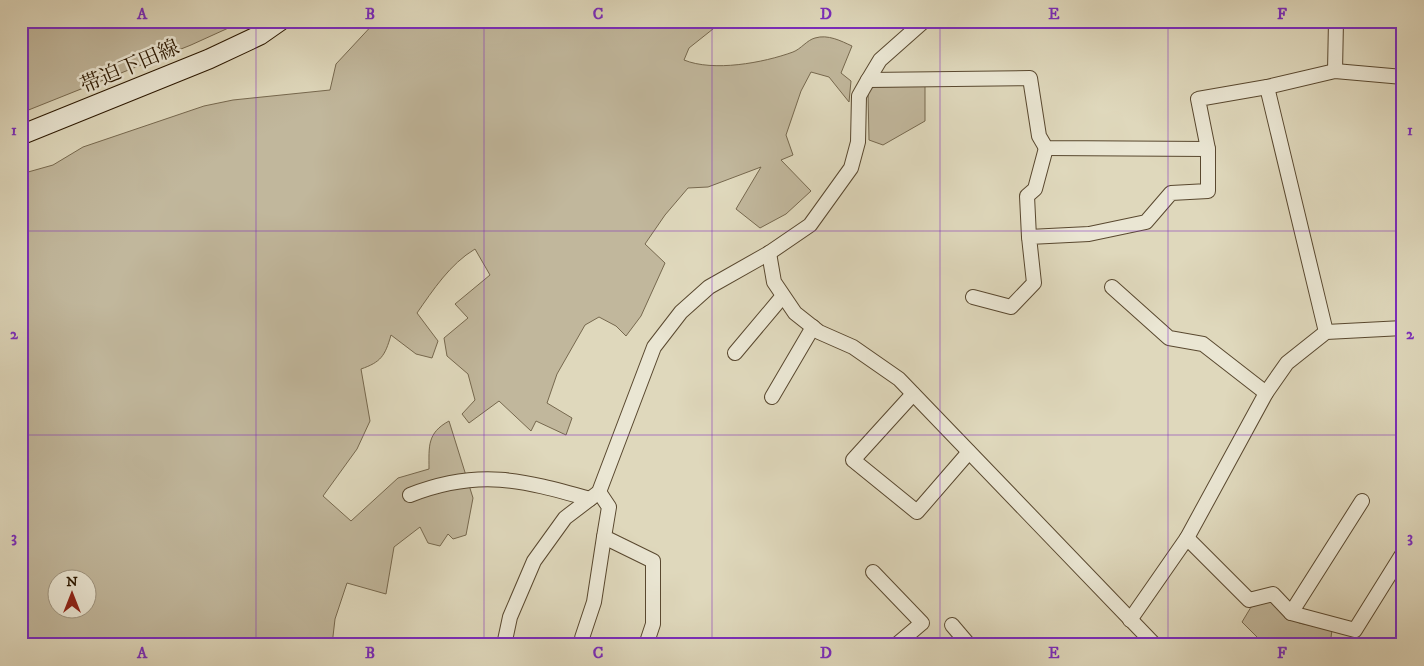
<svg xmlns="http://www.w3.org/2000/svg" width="1424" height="666" font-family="'IM FELL DW Pica','Noto Serif JP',serif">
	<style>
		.green { fill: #c1b79c; stroke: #76684e; fill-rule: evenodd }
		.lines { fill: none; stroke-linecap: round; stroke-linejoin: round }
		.street-casing { stroke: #59482f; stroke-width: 16 }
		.secondary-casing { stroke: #2c1800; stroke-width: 21 }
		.path { stroke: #2c1800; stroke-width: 2.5; stroke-dasharray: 4 2.5; stroke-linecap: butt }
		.street { stroke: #eae6d3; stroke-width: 14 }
		.secondary { stroke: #eae6d3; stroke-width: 19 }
		.grid { fill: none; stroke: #7b2cbf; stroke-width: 1; stroke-opacity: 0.55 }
		.labels { text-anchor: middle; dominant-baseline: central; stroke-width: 5; stroke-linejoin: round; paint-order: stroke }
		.street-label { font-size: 21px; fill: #2c1800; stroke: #eae6d3 }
		.neatline { fill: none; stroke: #7b2cbf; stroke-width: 2 }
		.grid-label { font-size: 16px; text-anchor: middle; font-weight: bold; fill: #7b2cbf }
	</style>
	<rect width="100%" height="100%" fill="#dfd8bc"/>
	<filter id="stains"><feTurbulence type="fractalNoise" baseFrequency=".004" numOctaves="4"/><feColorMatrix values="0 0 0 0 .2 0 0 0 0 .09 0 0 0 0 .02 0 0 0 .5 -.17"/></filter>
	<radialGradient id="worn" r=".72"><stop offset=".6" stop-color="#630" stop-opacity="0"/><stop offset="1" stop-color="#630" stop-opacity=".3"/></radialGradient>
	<g class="green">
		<path d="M21,21h211l3,4 -44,20 -170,68z"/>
		<path d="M376,21h347l-34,27 -5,12c29,12 79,3 109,-8 8,-3 14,-12 22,-14 13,-4 26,3 37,8l-11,27 10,8 -2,21 -20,-25 -18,-5 -10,19 -15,44 7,20 -12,5 30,31 -25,23 -26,14 -24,-19 25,-42 -53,20 -20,1 -23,27 -20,29 20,19 -24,53 -15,20 -10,-10 -17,-9 -14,8 -28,49 -10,29 25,15 -6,17 -30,-14 -5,10 -32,-30 -30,22 -7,-9 13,-14 -7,-26 -21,-18 -3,-18 24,-20 -13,-14 35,-29 -15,-26c-25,15 -42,41 -58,64l21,28 -6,17 -16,-4 -25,-19c-6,21 -10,27 -30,34l9,52 -13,28 -34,47 28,25 47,-43 31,-9c0,-23 -2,-36 20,-48l24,77 -7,37 -13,4 -5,-5 -8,12 -12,-3 -8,-16 -26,20 -8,47 -39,-11 -12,36 -3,26h-311v-471l32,-9 30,-18 121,-41 29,-6 97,-10 6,-26zM58,578h30v30h-30z"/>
		<path d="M925,86v35l-42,24 -14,-5 -1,-47 5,-6z"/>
		<path d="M1271,600l28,23 33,7 -2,15h-65l-23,-23 9,-15z"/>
	</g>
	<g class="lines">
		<defs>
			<g id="street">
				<path d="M1335,71l1,-50"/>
				<path d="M868,80l162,-2 9,58 7,12 162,1v42l-37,2 -25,29 -57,12 -60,3 5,46 -23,24 -38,-10"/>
				<path d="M1267,87l59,245"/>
				<path d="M1208,149l-10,-50 69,-12 68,-16 68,6"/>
				<path d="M1029,237l-2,-41 8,-7 11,-41"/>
				<path d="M769,253l5,29 21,31 24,19 34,15 46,32 256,266"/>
				<path d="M1112,287l57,51 34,6 63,49"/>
				<path d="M735,353l47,-56"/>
				<path d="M913,394l-60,66 64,52 52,-60"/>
				<path d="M772,397l41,-70"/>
				<path d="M1403,406v4"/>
				<path d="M599,492l10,15 -5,30 49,24v63l-7,21"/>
				<path d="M410,495c69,-27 112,-15 180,4"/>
				<path d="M1187,538l62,62 24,-6 18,19 64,17 48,-77"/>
				<path d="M873,572l49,51 -26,22"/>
				<path d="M1291,613l71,-112"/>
				<path d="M1130,620l57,-82 79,-145 21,-30 39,-31 77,-4"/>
				<path d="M952,625l17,20"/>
				<path d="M582,638l12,-36 10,-65"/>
				<path d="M504,645l6,-28 24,-56 31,-43 34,-26 55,-145 27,-35 28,-25 60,-34 41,-28 41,-57 7,-26 1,-46 9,-16 12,-20 44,-39"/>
			</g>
			<path id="secondary" d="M21,135l188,-76 51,-24 20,-14"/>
		</defs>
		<use href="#street" class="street-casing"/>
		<use href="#secondary" class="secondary-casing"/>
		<path class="path" d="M1333,645v-8"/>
		<use href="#street" class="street"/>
		<use href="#secondary" class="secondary"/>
	</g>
	<path class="grid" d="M256,21v624M484,21v624M712,21v624M940,21v624M1168,21v624M21,231h1382M21,435h1382"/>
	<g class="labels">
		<g class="street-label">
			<text transform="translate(130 67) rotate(-23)">帯迫下田線</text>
		</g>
	</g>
	<rect width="1424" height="666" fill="none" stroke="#dfd8bc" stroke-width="55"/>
	<g transform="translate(72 594)"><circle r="24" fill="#eae6d3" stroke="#9e947f"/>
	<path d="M0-4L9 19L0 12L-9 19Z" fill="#8f2418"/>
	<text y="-8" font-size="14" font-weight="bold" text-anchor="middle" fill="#2c1800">N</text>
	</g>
	<rect x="28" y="28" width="1368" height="610" class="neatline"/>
	<g class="grid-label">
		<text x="142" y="19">A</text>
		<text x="370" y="19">B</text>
		<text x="598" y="19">C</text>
		<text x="826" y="19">D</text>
		<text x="1054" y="19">E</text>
		<text x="1282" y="19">F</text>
		<text x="14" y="135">1</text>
		<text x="1410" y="135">1</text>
		<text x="14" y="339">2</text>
		<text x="1410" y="339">2</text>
		<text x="14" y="542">3</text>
		<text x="1410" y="542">3</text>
		<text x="142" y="658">A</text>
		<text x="370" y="658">B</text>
		<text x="598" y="658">C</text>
		<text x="826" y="658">D</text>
		<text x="1054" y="658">E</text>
		<text x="1282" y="658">F</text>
	</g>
	<rect width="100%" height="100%" filter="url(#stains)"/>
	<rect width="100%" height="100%" fill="url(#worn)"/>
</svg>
